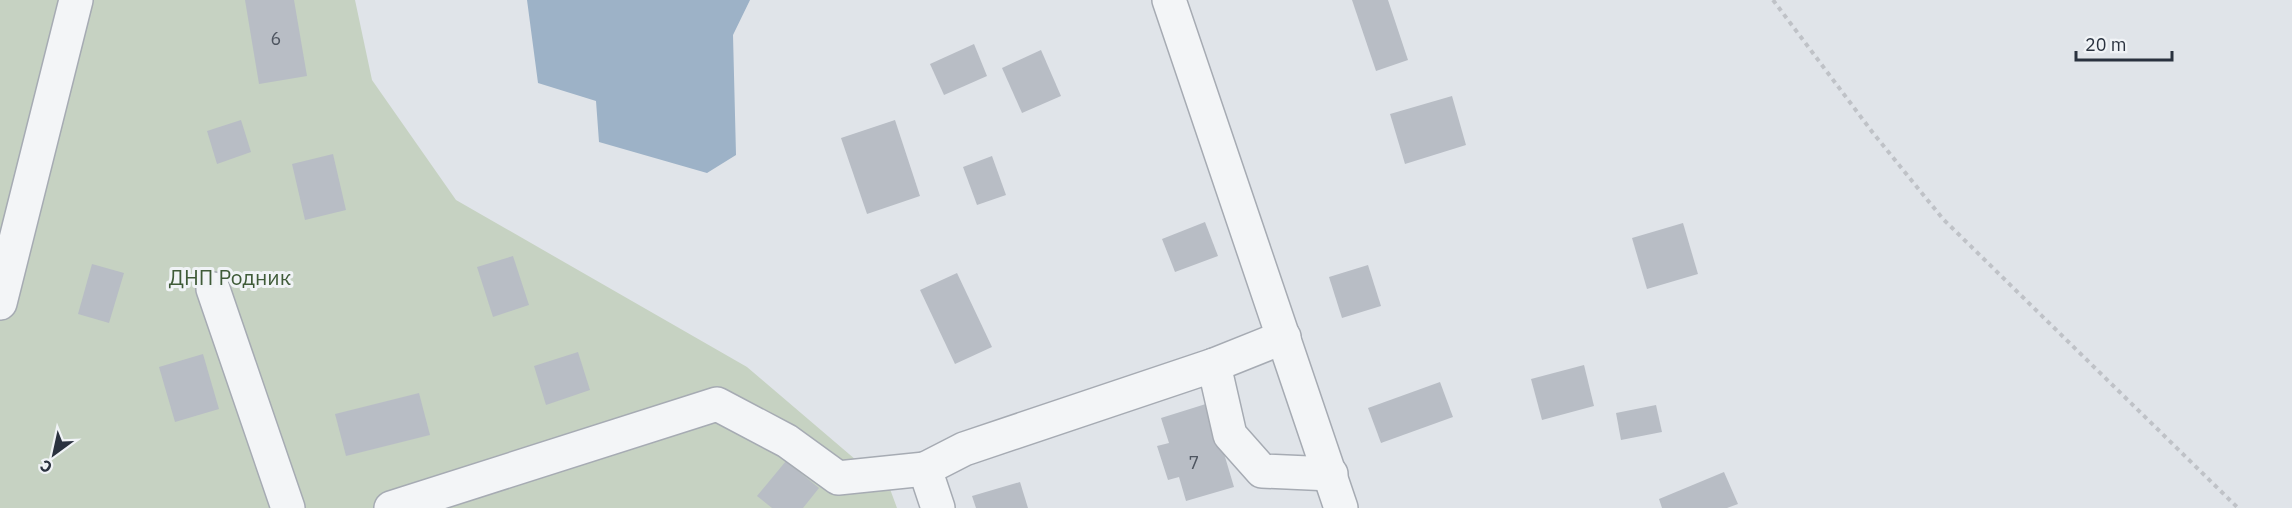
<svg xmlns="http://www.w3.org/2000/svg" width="2292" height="508" font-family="'IBM Plex Sans',sans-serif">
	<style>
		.green { fill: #c6d2c2 }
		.water { fill: #9db2c7 }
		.building { fill: #b8bdc5 }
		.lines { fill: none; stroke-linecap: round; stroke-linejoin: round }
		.minor-casing { stroke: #a6abb3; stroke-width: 36 }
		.path { stroke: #bfc2c7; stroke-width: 4; stroke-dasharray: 4.5 4.5; stroke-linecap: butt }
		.minor { stroke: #f3f5f7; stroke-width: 33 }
		.labels { text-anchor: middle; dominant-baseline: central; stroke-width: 6; stroke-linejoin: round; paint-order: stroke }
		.number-label { font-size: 18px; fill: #4e5560 }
		.park-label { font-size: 21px; fill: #3f5b38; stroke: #f0f3f6 }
	</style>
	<rect width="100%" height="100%" fill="#e0e4e9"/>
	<path class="green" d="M0,0h355l17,80 84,120 291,167 143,122 7,19h-897z"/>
	<path class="water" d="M527,0h223l-17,35 3,120 -29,18 -108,-31 -3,-41 -58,-18z"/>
	<g class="building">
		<path d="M245,0h49l13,76 -48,8z"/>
		<path d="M1352,0h36l20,60 -32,11z"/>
		<path d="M974,44l13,32 -43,19 -14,-31z"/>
		<path d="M1041,50l20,46 -39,17 -20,-45z"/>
		<path d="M1452,96l14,49 -61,19 -15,-50z"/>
		<path d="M241,120l10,32 -34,12 -10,-33z"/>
		<path d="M895,120l25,76 -53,18 -26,-76z"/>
		<path d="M333,154l13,56 -41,10 -13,-56z"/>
		<path d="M992,156l14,39 -29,10 -14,-38z"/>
		<path d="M1205,222l13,34 -43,16 -13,-33z"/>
		<path d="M1683,223l15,51 -51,15 -15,-51z"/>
		<path d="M513,256l16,49 -36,12 -16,-50z"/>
		<path d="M92,264l32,9 -15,50 -31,-9z"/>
		<path d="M1368,265l13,41 -39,12 -13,-41z"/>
		<path d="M957,273l35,74 -37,17 -35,-74z"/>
		<path d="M578,352l12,38 -44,15 -12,-39z"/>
		<path d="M203,354l16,55 -44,13 -16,-55z"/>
		<path d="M1584,365l10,41 -52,14 -11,-41z"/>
		<path d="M1440,382l13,35 -72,26 -13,-35z"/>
		<path d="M419,393l11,42 -84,21 -11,-42z"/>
		<path d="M1209,403l25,84 -48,14 -7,-24 -11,3 -11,-34 12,-3 -8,-25z"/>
		<path d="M1656,405l6,27 -41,8 -5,-27z"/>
		<path d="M786,461l33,27 -16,20h-31l-15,-12z"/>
		<path d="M1724,472l14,32 -11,4h-65l-3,-9z"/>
		<path d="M1020,482l8,26h-52l-4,-12z"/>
	</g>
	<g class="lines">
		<defs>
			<g id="minor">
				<path d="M1169,0l172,508"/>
				<path d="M213,289l75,219"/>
				<path d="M0,303l76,-303"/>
				<path d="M1214,365l16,70 32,36 69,3"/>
				<path d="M391,508l326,-104 70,37 51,37 87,-9"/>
				<path d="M938,508l-13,-39 39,-20 250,-84 70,-28"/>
			</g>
		</defs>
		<use href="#minor" class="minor-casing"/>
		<path class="path" d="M1773,0l100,133 70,86 295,289"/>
		<use href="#minor" class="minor"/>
	</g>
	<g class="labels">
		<g class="number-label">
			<text x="276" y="38">6</text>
			<text x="1194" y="462">7</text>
		</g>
		<g class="park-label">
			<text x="230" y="277">ДНП Родник</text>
		</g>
	</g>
	<g transform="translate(54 454) rotate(213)" stroke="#f0f3f6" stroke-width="4.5" paint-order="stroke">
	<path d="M0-4.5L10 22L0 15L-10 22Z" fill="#2a323f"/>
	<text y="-9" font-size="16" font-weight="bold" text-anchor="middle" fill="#2a323f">С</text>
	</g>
	<path d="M2076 51v9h96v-9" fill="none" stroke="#2a323f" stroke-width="3"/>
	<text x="2085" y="51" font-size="18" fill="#2a323f" stroke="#f0f3f6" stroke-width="4.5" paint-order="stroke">20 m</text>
</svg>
